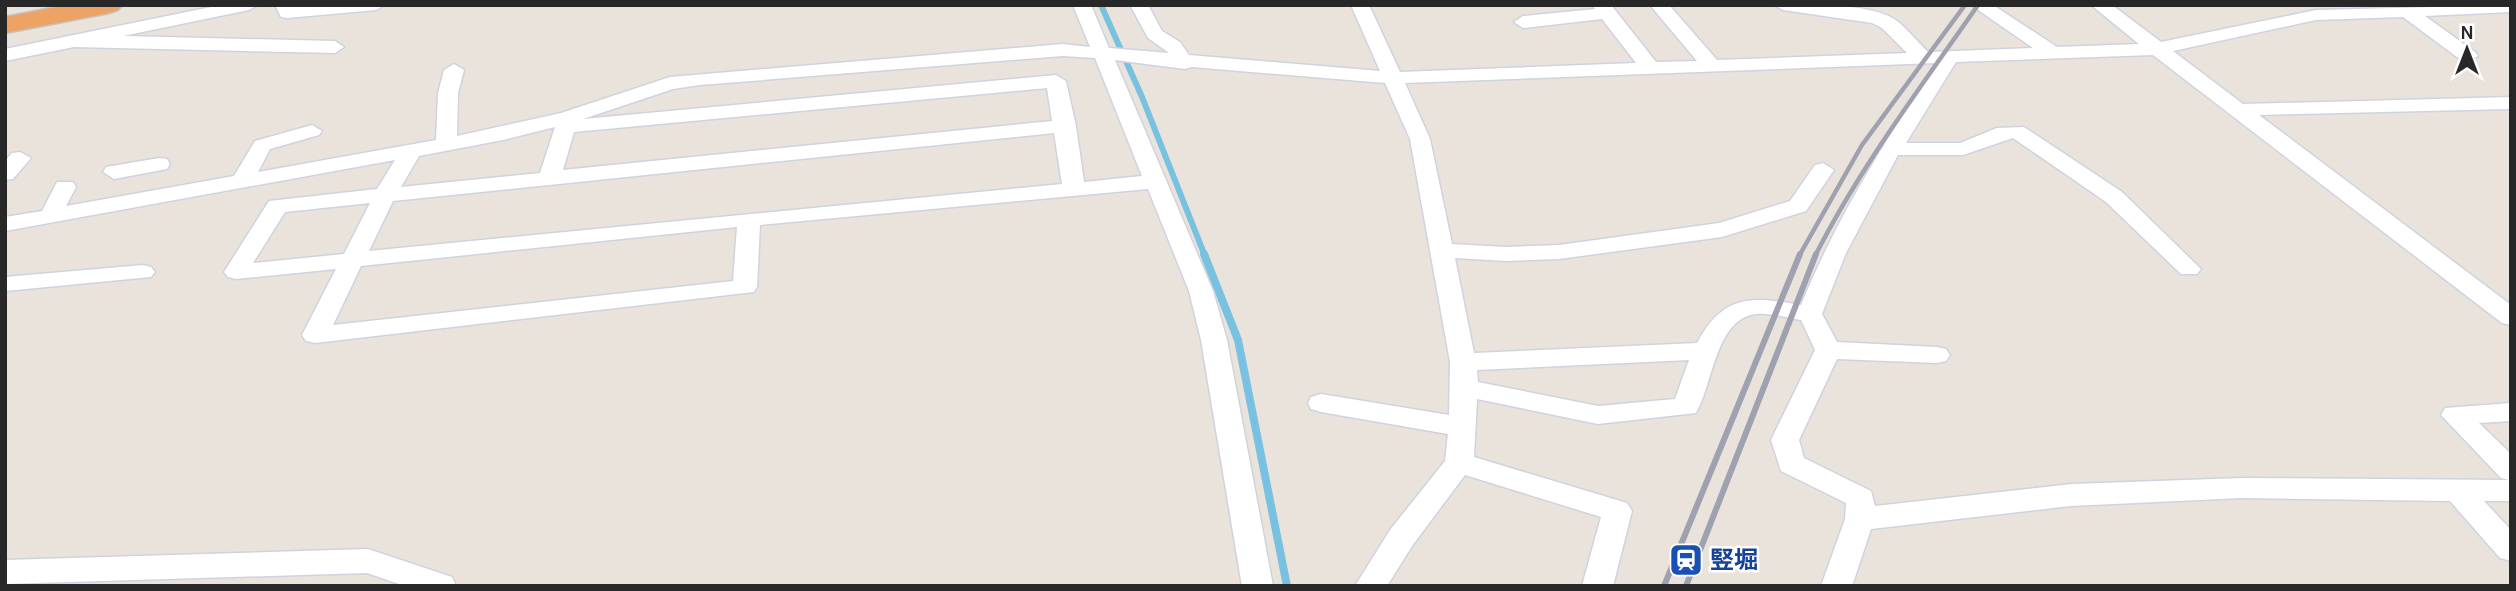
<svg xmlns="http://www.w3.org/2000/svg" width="2516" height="591" font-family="Karla,'Noto Sans JP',sans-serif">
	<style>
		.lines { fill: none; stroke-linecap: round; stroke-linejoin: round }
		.stream-far1 { stroke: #78c1e0; stroke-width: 6 }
		.stream { stroke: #78c1e0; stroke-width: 8 }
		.minor-casing { stroke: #d0d3df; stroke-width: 3 }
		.highway-casing { stroke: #c3c3c3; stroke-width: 3 }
		.minor { fill: #fff; fill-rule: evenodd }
		.highway { fill: #eca363; fill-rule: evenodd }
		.rail-far1 { stroke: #9fa0b0; stroke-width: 4.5 }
		.rail { stroke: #9fa0b0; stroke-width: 6 }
		.labels { text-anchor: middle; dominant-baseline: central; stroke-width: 5; stroke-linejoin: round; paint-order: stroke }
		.near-transit-label { font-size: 24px; font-weight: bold; fill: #164399; stroke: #fff; text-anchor: start }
	</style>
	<rect width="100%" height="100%" fill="#e9e3db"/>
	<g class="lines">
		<path class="stream-far1" d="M1101,5l41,92 63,159"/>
		<path class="stream" d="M1204,254l34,86 49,246"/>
		<defs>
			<g id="minor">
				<path d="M221,5h37l-9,5 -126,26 212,5 9,6 -9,6 -261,-6 -69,14v-12z"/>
				<path d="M275,5h110l-9,5 -89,8 -6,-1z"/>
				<path d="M1073,5h18l18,43 60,5 -21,-15 -18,-33h18l14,26 18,11 9,13 191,16 -29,-66h18l31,67 236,-9 -34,-44 -79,9 -9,-6 9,-6 72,-7 -3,-4h19l45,57 41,-1 -47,-56h19l48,55 190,-7 -25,-25 -10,-5 -89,-13 -9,-5c32,0 97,-3 123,16 11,9 21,21 31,31l105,-4 -62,-43h22l64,42 82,-3 -48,-39h21l49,37 155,-32 195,-5v7l-86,4 50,36 3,4 -10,6 -7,-2 -58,-43 -87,3 -143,31 70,53 268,-7v12l-252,6 252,190v20l-9,-2 -349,-268 -197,7 -50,81h54l37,-15 27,-1 98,65 79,77 -4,5h-16l-75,-72 -93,-64 -50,17h-65l-52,98 -24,61 15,28 100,5 9,2 4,6 -4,6 -9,2 -100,-4 -38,81 5,18 67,33 4,15 196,-22 171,-6 267,2 -8,-2 -60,-63 4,-7 66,-5v18l-32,2 32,31v47h-27l27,29v31l-11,-3 -50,-57 -208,-3 -171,8 -200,23 -19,57h-31l24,-67 1,-16 -65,-32 -10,-31 44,-90 -14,-30c-15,-2 -35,-9 -50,-5 -36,9 -39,72 -55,98l-98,11 -121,-25 -3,58 153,46 5,8 -19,75h-31l19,-69 -136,-42 -53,71 -25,40h-32l35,-56 55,-69 3,-27 -127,-22 -10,-3 -3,-6 3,-6 10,-3 128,21 1,-53 -40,-223 -25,-56 -193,-16 -7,2 -70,-9 98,231 14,49 46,246h-31l-41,-246 -12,-49 -41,-102 -388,36 -3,62 -3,5 -439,51 -9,-2 -4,-6 34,-66 -100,10 -8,-2 -4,-5 45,-71 108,-12 18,-29 -390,71v-14l37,-6 15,-29h16l3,5 -10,19 168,-30 21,-35 57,-16 10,6 -3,4 -49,14 -12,23 178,-32 2,-47 6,-23 10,-6 10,6 -6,23 -1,43 104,-23 109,-36 393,-33 27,3zM1063,56l32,2 47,118 -58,6 -8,-56 -10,-45 -10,-6 -473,44 90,-30 27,-4zM1936,63c-52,81 -98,152 -135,242 -49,-9 -78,-11 -104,38l-223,10 -19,-95 51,3 53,-2 163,-22 84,-26 28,-41 -11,-7 -8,2 -25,36 -71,22 -160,22 -53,2 -54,-3 -22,-105 -25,-56zM1047,88l5,33 -489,49 11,-38zM555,127l-15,46 -139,14 18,-31 84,-16zM1054,133l8,51 -693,67 24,-50zM370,203l-26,51 -91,9 32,-51zM737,227l-4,54 -400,44 28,-59zM1689,360l-14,39 -77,7 -120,-24 -1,-12z"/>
				<path d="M20,152l11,6 -18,21 -8,1v-19l7,-8z"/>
				<path d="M159,158l8,1 3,5 -3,5 -53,10 -11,-7 3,-5z"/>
				<path d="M143,265l8,2 4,5 -4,5 -146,14v-14z"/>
				<path d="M368,549l84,28 4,9h-51l-38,-13 -362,11v-24z"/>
			</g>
			<path id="highway" d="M67,5h55l-4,5 -9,3 -104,20v-16z"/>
		</defs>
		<use href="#minor" class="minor-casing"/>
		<use href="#highway" class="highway-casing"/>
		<use href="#minor" class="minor"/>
		<use href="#highway" class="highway"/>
		<g class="rail-far1">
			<path d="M1799,256l63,-111 103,-140"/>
			<path d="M1815,256c45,-89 106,-169 163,-251"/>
		</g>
		<g class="rail">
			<path d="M1664,586l136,-332"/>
			<path d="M1686,586l130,-332"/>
		</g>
	</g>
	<defs>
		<symbol id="station-square" viewBox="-11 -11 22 22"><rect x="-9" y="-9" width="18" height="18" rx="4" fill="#1a4fb4" stroke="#fff"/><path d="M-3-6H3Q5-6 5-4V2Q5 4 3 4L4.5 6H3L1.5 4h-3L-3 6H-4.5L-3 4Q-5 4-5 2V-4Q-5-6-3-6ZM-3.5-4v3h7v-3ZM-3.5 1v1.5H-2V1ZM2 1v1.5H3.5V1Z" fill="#fff"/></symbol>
	</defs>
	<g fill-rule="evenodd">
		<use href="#station-square" x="1667" y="541" width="38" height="38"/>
	</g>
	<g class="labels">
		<g class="near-transit-label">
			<text x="1710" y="560">竪堀</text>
		</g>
	</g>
	<rect width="2516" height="591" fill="none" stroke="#282828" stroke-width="14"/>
	<g transform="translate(2467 49)" stroke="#ffffff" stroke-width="5" paint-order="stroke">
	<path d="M0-5L12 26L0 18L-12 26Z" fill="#282828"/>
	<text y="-10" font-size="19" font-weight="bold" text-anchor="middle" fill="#282828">N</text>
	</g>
</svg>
